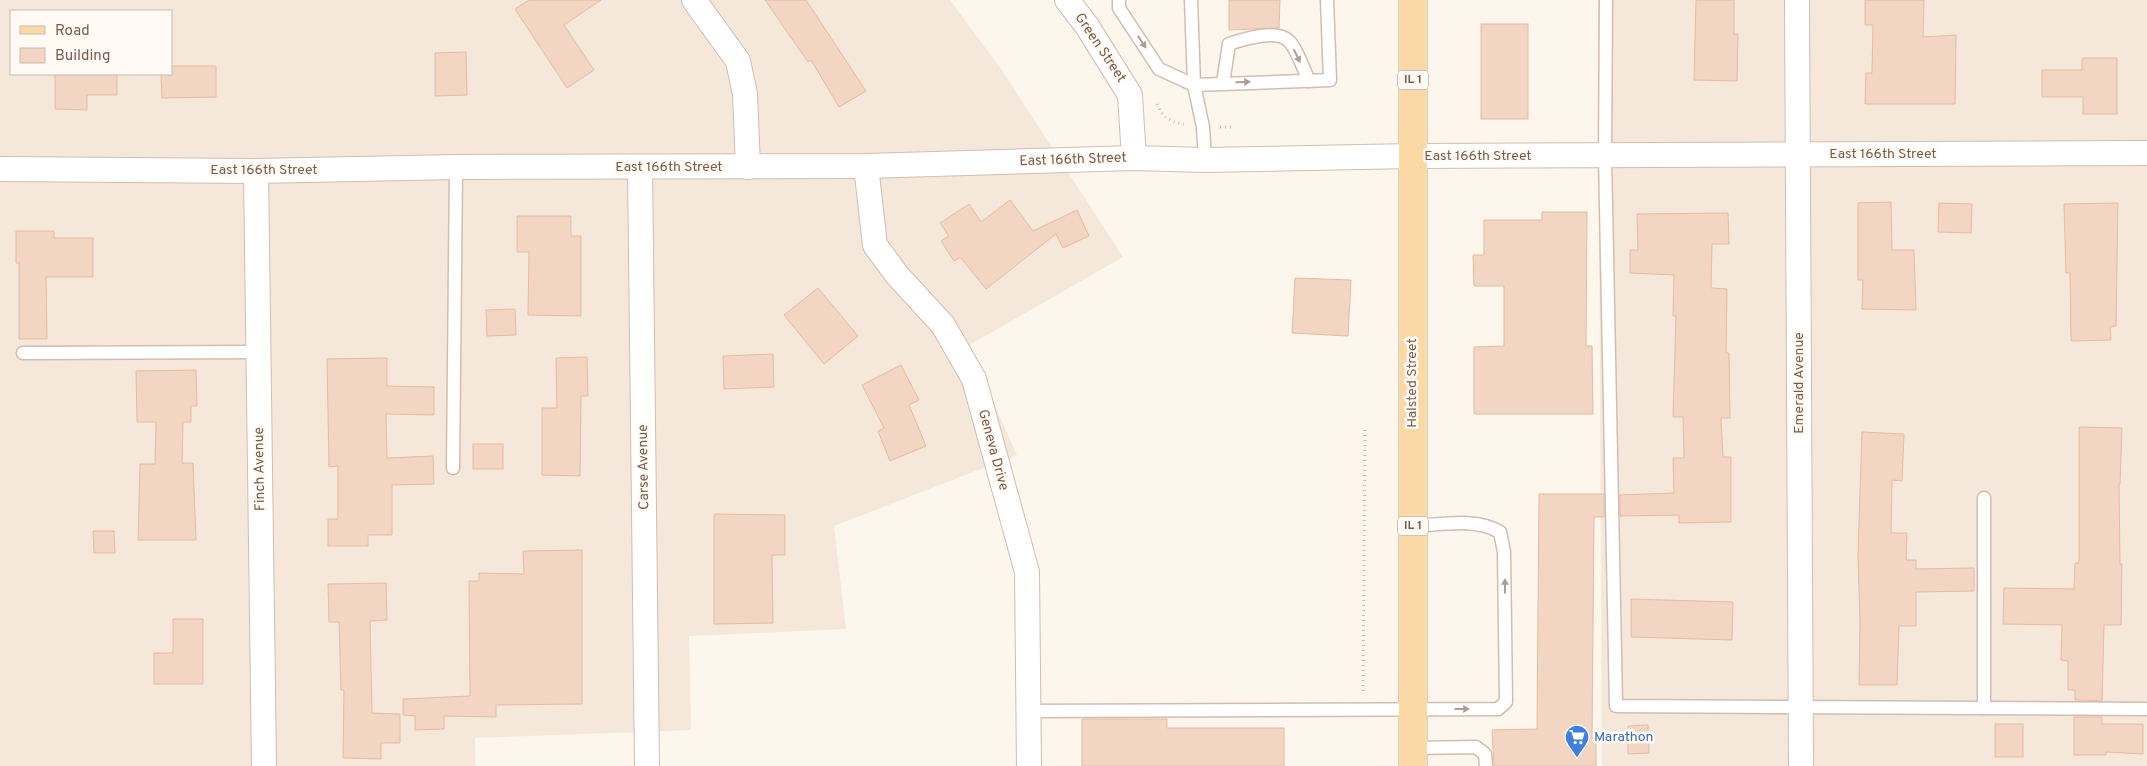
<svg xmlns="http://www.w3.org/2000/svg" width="2147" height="766" font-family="Overpass,sans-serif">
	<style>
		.residential { fill: #f5e8da; fill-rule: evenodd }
		.building { fill: #f3d5c3; stroke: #e6bba3 }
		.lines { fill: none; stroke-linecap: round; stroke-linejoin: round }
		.lane-casing { stroke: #d1beb0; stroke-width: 15 }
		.street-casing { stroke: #d1beb0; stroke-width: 26 }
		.primary-casing { stroke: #dad1cd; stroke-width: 30 }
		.path { stroke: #d9b8a5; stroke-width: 3; stroke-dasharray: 1 4; stroke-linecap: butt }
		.lane { stroke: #fff; stroke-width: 12 }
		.street { stroke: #fff; stroke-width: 24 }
		.primary { stroke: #fbd9a5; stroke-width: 28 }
		.oneway { fill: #af9d94 }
		.labels { text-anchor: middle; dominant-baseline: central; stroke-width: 5; stroke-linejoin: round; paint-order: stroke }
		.shield { fill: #fffaf3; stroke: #a28b7f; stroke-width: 1 }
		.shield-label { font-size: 12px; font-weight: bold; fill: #7a5c4d }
		.street-label { font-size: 14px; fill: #7a5c4d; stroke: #fffaf3 }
		.shop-label { font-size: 14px; fill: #366cbe; stroke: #fffaf3; text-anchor: start }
	</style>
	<rect width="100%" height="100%" fill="#fdf6ec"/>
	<g class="residential">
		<path d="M0,0h950l51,69 122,188 -155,89 49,109 -183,71 12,103 -157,7 2,94 -216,8v28h-475zM11,11h160v63h-160z"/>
		<path d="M1598,0h549v766h-545z"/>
	</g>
	<g class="building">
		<path d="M529,0h72l-37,25 30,45 -27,18 -52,-79z"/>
		<path d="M765,0h41l60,91 -27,16 -28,-47 -3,2z"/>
		<path d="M1229,0h51l-1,28 -50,2z"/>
		<path d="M1696,0h38v34h4l-1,47 -43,-1z"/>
		<path d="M1865,0h59l-1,37 33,-2 -1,69h-90l1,-31h6l1,-48h-8z"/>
		<rect x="1481" y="24" width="47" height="95"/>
		<path d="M466,52l1,43 -32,1v-43z"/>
		<path d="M2082,58h35v56h-34v-17h-41v-27h40z"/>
		<path d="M171,66h45v31l-54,1 -1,-24h10z"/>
		<path d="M55,74h62v21h-30v15l-32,-1z"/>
		<path d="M1010,200l23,31 44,-21 12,26 -26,12 -7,-14 -70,55 -26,-32 -6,4 -13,-20 8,-5 -9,-13 29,-19 12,18z"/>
		<path d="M1891,202l1,48h22l2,60 -54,-1 1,-29h-5v-77z"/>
		<path d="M1939,203l33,1 -1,29 -33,-1z"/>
		<path d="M2118,203l-2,123 -6,1 1,13 -40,1 -1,-68h-4l-2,-69z"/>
		<path d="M1542,212h45l-1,134h6l1,68h-119v-67l30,-1v-60h-30l-1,-31h11v-35h58z"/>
		<path d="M1728,213l1,31h-17l-1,44 16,1 -1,64h3l1,65h-9l2,39h8v65l-52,1v-8l-59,1v-21l54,-2 -1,-35h11l-1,-41h-10l3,-101h-3l1,-41 -44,-2v-23h8l-1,-36z"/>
		<path d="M517,216h54v20h10v80l-53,-1 1,-63h-12z"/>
		<path d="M16,231h38v7h39v39h-47l1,62h-28v-76h-3z"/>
		<path d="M1295,278l56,2 -3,56 -56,-3z"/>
		<path d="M818,288l40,48 -34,28 -40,-49z"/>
		<path d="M515,309l1,26 -29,1 -1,-26z"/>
		<path d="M773,354l1,33 -50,2 -1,-33z"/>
		<path d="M587,357l1,39h-7l-1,80 -38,-1v-67h15l-1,-50z"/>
		<path d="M387,358v28l47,1v28l-48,-1 1,44 46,-2 1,28 -42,1v50h-24v11h-40v-27h10v-53l-9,1 -2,-108z"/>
		<path d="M901,365l18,35 -10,5 17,41 -36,15 -12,-30 6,-3 -22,-43z"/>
		<path d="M196,370l1,36h-6v16h-8l-1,41h11l3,77h-58l2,-76h15l1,-42h-19l-1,-51z"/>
		<path d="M2079,427l43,1 -2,56h-1l1,80h2l-1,61h-17l-2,76 -27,-1v-10h-7v-29l-7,-1 1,-35 -59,-1 1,-36 70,1 1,-26h4z"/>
		<path d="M1862,432l42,2 -2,47 -10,-1 -1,53h16l-1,27h10v9l58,-1v23l-58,1v34h-17l-2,59h-38l1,-61 -2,-70z"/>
		<rect x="473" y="444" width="30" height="25"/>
		<path d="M1539,494h65v23h-10l-2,221h4v28h-102l-2,-36 45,-1z"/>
		<path d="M714,514l71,1v40h-13l1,68 -59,1z"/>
		<path d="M93,531h21l1,22h-21z"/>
		<path d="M582,550v154l-86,1v12l-52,-1v13l-29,1v-14l-12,-1v-16l67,-3 -1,-115h10v-8l45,1 -1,-23z"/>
		<path d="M386,583l1,37 -17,1 2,92 28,1v29h-19v16l-38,-1 1,-68h-3l-2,-68h-10l-1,-38z"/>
		<path d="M1631,599l102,3 -1,38 -101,-3z"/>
		<path d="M173,619h30v65h-49v-31h19z"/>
		<path d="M2074,717h28v7h41v30l-37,-2v3h-32z"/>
		<path d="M1082,719h85v9h117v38h-202z"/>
		<rect x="1995" y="724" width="28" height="33"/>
		<path d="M1648,725l1,28 -21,1v-28z"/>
	</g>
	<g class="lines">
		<defs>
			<g id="lane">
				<path d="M1119,0v8l40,61 35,16 136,-5 -3,-80"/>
				<path d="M1191,0l3,85 9,42 2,33"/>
				<path d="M1606,0l-1,156 11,550 531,3"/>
				<path d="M1223,83l6,-39c15,-5 49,-16 61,-2 7,8 14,28 19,39"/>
				<path d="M23,353l235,-1"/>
				<path d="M453,468l3,-301"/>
				<path d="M1984,498v210"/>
				<path d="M1029,711l469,-2 8,-7 -2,-150 -4,-20c-25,-15 -59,-7 -87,-6"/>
				<path d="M1413,748l63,-1 9,7 1,12"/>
			</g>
			<g id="street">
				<path d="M694,0l44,61 7,33 3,73"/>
				<path d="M1067,0l20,26 43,69 4,63"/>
				<path d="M1797,0l4,766"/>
				<path d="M866,166l9,79 22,30 46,50 31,54 53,193 2,194"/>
				<path d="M640,167l7,599"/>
				<path d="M0,169l256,2 200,-4 410,-1 268,-8 71,2 208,-4 734,-3"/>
				<path d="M256,171l8,595"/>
			</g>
			<path id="primary" d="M1413,0v766"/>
		</defs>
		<use href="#lane" class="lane-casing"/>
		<use href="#street" class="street-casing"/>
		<use href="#primary" class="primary-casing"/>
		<g class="path">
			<path d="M1157,104c5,13 13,18 27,20"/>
			<path d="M1220,127h14"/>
			<path d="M1363,691l2,-264"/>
		</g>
		<use href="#lane" class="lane"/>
		<use href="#street" class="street"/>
		<use href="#primary" class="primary"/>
	</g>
	<defs><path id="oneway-solid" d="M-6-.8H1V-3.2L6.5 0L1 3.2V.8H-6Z" transform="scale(1.25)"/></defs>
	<g class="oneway">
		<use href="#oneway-solid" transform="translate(1142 42) rotate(57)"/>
		<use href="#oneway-solid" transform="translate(1297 56) rotate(64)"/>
		<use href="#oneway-solid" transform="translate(1243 82) rotate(-1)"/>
		<use href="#oneway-solid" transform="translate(1505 586) rotate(-90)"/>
		<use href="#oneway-solid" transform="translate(1462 709)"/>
	</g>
	<defs>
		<symbol id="supermarket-pin" viewBox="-11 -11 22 30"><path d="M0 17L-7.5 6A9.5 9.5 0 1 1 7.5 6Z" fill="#3f7fe0" stroke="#fffaf3"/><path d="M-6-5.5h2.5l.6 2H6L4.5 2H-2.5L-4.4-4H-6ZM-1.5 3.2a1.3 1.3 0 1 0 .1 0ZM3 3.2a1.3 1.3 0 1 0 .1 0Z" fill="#fff"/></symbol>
	</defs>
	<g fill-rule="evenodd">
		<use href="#supermarket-pin" x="1563" y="723" width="28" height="38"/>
	</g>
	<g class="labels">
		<g class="shield">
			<rect x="1398" y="70.5" width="30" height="19" rx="4"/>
			<rect x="1398" y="516.5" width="30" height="19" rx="4"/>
		</g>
		<g class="shield-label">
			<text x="1413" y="80">IL 1</text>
			<text x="1413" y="526">IL 1</text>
		</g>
		<g class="street-label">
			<text transform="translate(1100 48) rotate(56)">Green Street</text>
			<text x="1883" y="154">East 166th Street</text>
			<text x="1478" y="156">East 166th Street</text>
			<text transform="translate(1073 160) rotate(-2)">East 166th Street</text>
			<text x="669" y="167">East 166th Street</text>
			<text x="264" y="170">East 166th Street</text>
			<text transform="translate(1412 383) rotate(-90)">Halsted Street</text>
			<text transform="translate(1799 383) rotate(-90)">Emerald Avenue</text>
			<text transform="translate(993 450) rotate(75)">Geneva Drive</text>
			<text transform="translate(644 467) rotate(-91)">Carse Avenue</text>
			<text transform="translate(260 469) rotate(-91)">Finch Avenue</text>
		</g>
		<g class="shop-label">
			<text x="1594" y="737">Marathon</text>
		</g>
	</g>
	<rect x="10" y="10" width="162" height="65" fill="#fffaf3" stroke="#cabbb1"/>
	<rect x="20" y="26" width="25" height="8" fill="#fbd9a5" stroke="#cabbb1"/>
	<text x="55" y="35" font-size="15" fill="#7a5c4d">Road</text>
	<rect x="20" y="48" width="25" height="15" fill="#f3d5c3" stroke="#cabbb1"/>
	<text x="55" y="60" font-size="15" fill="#7a5c4d">Building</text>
</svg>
